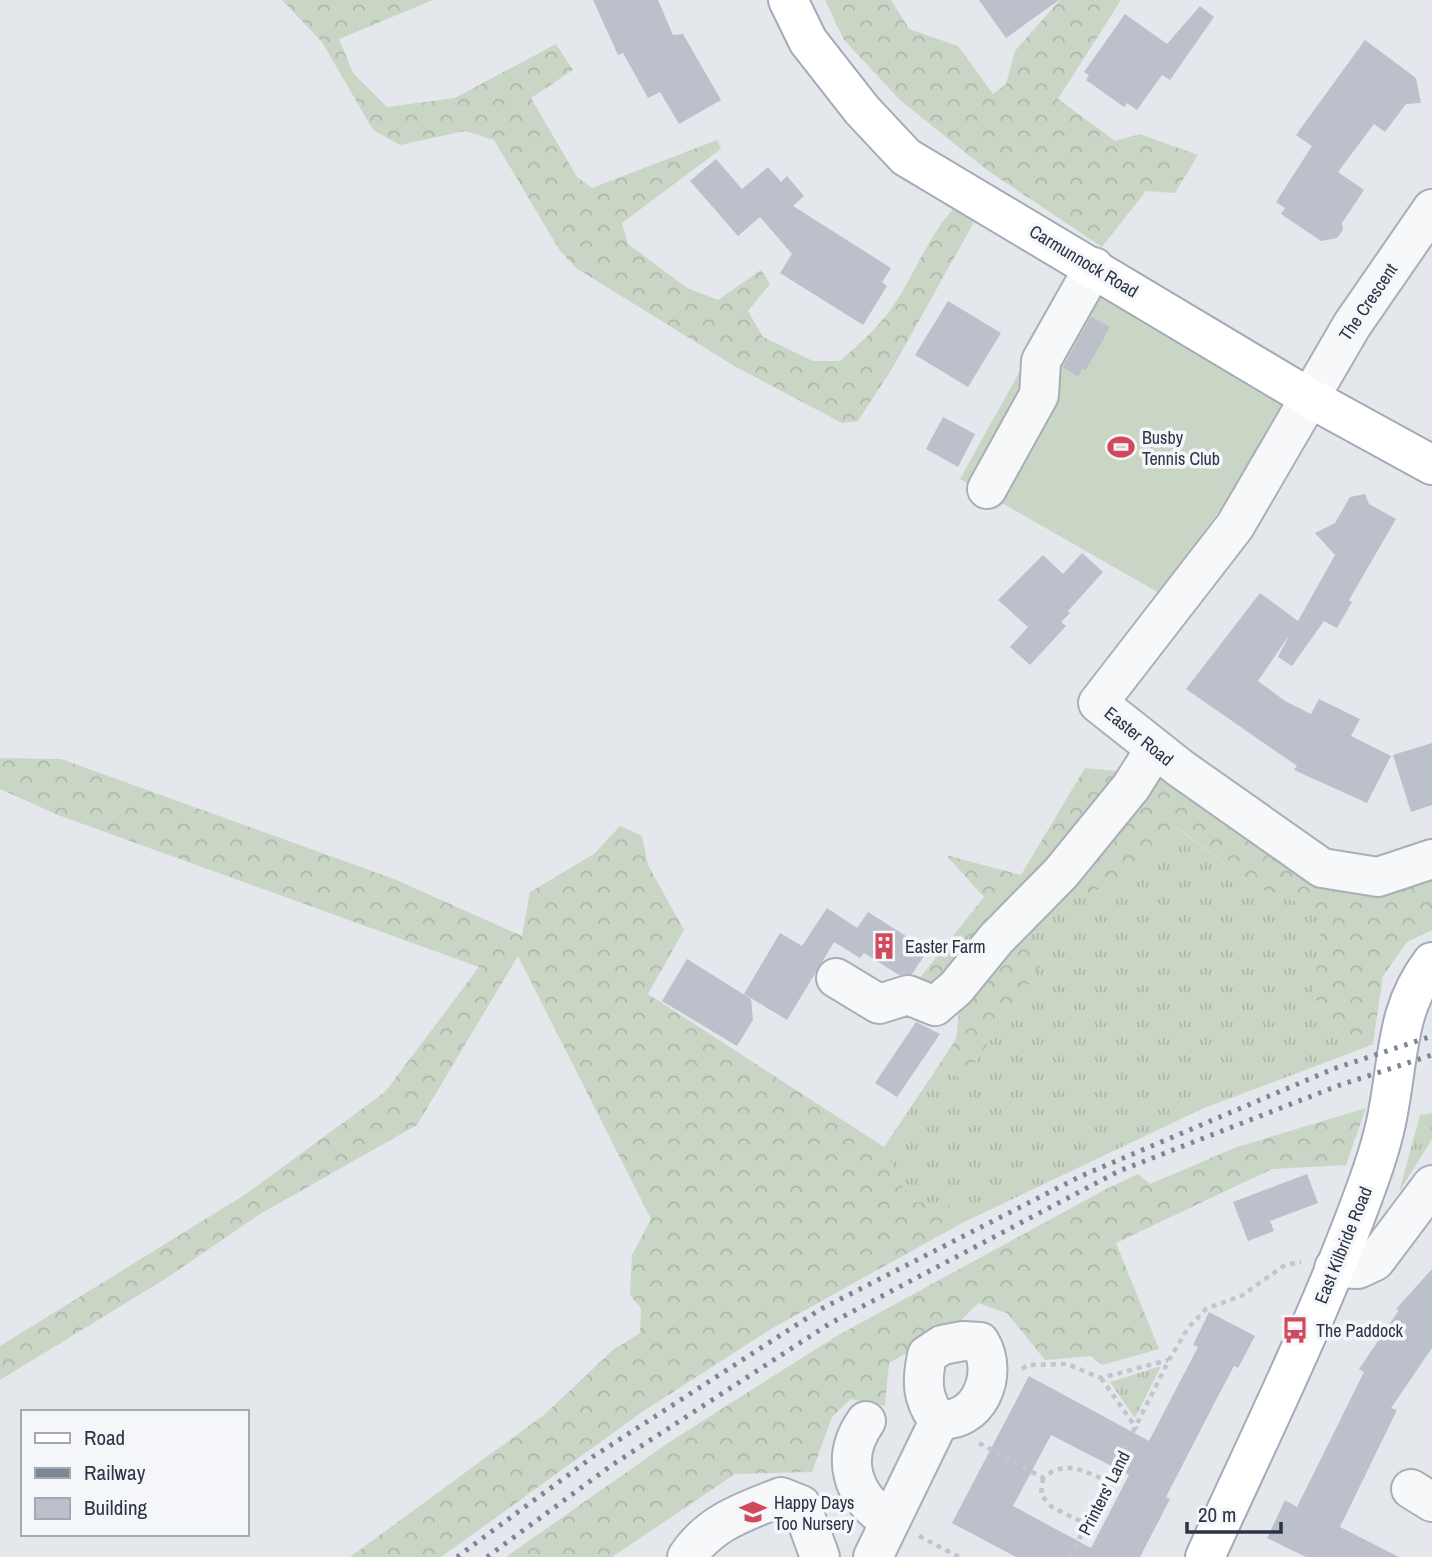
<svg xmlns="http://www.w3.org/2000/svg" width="1432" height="1557" font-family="'Archivo Narrow',sans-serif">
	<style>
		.grass { fill: url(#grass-tufts) }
		.forest { fill: url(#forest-crowns) }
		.garden { fill: #c9d6c5 }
		.building { fill: #bbc0ca; fill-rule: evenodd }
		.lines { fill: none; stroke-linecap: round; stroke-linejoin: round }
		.minor-casing { stroke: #a9aeb7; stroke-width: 42 }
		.major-casing { stroke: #a3abb8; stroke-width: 42 }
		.path { stroke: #c2c5cb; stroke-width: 4.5; stroke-dasharray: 5 5; stroke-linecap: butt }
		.minor { stroke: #f7f8fa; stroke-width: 38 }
		.major { stroke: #fff; stroke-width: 38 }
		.rail { stroke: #7d8696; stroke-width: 5; stroke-dasharray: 3.5 7; stroke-linecap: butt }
		.labels { text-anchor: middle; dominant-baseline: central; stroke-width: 7; stroke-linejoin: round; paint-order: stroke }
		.street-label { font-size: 18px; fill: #2b3445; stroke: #f4f6f9 }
		.poi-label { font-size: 18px; fill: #2b3445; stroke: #f4f6f9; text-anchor: start }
	</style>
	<defs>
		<pattern id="grass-tufts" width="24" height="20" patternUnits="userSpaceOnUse" patternTransform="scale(1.75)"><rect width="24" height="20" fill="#c9d6c5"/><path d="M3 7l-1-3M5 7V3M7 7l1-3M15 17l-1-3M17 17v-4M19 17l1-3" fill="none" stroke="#adb8ab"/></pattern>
		<pattern id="forest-crowns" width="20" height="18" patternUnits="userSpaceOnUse" patternTransform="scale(1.75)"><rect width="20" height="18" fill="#c9d6c5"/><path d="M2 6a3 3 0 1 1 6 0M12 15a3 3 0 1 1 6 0" fill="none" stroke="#adb8ab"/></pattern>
	</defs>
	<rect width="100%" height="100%" fill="#e4e7ec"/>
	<g class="grass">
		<path d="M1176,827l79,60 68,24 -10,79 7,21 33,41 -149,56 -242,115 -7,-17 -39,-3 -16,-20 -16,-36 53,-79 26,12 76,-113 -13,-31 -8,-7 27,-30 116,-52z"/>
		<path d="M1432,1113v26l-33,53 21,-77z"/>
		<path d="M1161,1366l-26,52 -25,-36z"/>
	</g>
	<g class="forest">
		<path d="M282,0h151l-94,39 14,34 34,34 68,-9 101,-54 17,26 -42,28 46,79 15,11 125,-48 4,9 -99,74 6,21 59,44 31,12 43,-30 9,14 -22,27 15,26 50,24h27c18,-16 39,-34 53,-55 22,-32 34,-68 60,-97l21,12 -1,3 -80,143 -35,54 -16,2 -106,-56 -160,-99 -16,-17 -66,-111 -29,-9 -65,14 -27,-15 -51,-88z"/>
		<path d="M825,0h66l18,29 49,17 35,48 13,-10 9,-33 45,-51h61l-63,99 57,42 25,-7 58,21 -23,38 -29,-2 -44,56 -115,-77 -87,-70 -56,-60z"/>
		<path d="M0,758l61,1 333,120 128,57 8,-44 64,-38 26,-28 22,10 6,29 36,65 -36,64 236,153 16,36 15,19 41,4 6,17 -191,106 -129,83 -201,145h-91l195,-143 68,-64 27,-17 1,-25 -11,-13 2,-40 19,-36 -133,-263 -101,169 -157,89 -95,65 -165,101v-34l246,-152 139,-102 94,-125 -421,-152 -58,-26z"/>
		<path d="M1085,768l42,4 23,11 16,-5 137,92 129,5v55l-25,12 -24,34 -10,68 -20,8 -33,-41 -7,-21 10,-79 -68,-24 -78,-60 -16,20 -53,39 -55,21 -34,22 7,7 14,31 -77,113 -26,-12 19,-29 3,-29 -44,-26 69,-87 -38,-42 75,20z"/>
		<path d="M1366,1108l-20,57 -74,4 -156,74 43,106 -57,16 -11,-9 -46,4 -38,-47 -29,-10 -19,19 -70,41 -4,43 -34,-7 -19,18 -20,55 -77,2 -123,83h-106l165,-116 164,-104 271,-148 32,-15 12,10 87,-37z"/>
	</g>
	<path class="garden" d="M1072,277l217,126 -2,11 -126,180 -201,-115z"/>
	<g class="building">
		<path d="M593,0h65l15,35 10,-1 38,66 -42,24 -19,-32 -12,6 -25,-45 -5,2z"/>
		<path d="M979,0h80l-53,38z"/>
		<path d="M1200,6l14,11 -44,63 -8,-5 -25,35 -10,-7 -3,4 -38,-27 3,-5 -5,-3 41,-58 42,30z"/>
		<path d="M1365,40l51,38 5,25 -15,1 -21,28 -11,-8 -36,48 26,18 -22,33 1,7 -6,8 -16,3 -40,-27 4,-6 -9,-6 36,-56 -16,-11z"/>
		<path d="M716,159l26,30 26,-22 13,15 6,-6 17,20 -11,10 98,62 -9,14 5,4 -24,39 -83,-52 12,-19 -32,-37 -22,19 -48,-55z"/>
		<path d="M948,301l53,32 -33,54 -53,-32z"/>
		<path d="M1091,317l19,10 -24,43 -4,-1 -4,8 -15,-10z"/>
		<path d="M943,417l32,17 -17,33 -32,-18z"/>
		<path d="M1365,494l4,10 27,15 -47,81 3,2 -15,26 -13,-7 -32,45 -14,-9 12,-23 -32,47 27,20 26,13 8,-15 41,20 -9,17 40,20 -24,47 -73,-33 3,-4 -111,-77 74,-96 38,28 37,-66 -20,-22 20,-10 15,-26z"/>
		<path d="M1082,553l21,19 -35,39 2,2 -9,9 5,4 -36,39 -20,-18 18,-20 -30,-27 45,-45 20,19z"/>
		<path d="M1432,743v62l-21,7 -18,-57z"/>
		<path d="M827,908l30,20 11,-16 60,38 -16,24 -13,1 -35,-22 -4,5 -26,-16 -47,78 -43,-26 36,-61 22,13z"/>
		<path d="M687,959l64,40 2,21 -16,26 -75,-45z"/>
		<path d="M916,1022l24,12 -43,63 -22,-14z"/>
		<path d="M1307,1174l11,29 -48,18 4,10 -26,10 -15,-39z"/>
		<path d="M1432,1269v79l-41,60 6,2 -57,117 59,30h-93l-39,-19 18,-38 12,7 67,-135 -5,-3 40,-59 -3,-1z"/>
		<path d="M1209,1312l46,24 -17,32 -4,-2 -18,34 -50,97 4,2 -30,58h-124l-64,-34 77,-147 120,65 49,-94 -5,-2zM1051,1435l78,40 -38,73 -78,-42z"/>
	</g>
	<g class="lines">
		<defs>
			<g id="minor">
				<path d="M1432,209l-80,116 -117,201 -137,177 82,65 142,100 56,9 54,-18"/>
				<path d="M987,489l52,-94 2,-34 53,-94"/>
				<path d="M836,978l43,26 29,-9 27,11 21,-18 40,-49 65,-66 70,-86 24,-38"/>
				<path d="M1334,1268l24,1 17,-8 57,-76"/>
				<path d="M963,1341l17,1c20,33 -2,83 -43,77 -16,-22 -15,-39 -10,-64l15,-10z"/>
				<path d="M866,1421c-27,38 -13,76 23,100"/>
				<path d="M1411,1489l21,13"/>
				<path d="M687,1557c23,-35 57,-45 94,-60l20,8 19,52"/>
				<path d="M873,1557l67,-138"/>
			</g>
			<g id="major">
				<path d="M788,0l20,41 54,69 44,47 402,240 124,68"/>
				<path d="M1205,1557c56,-123 117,-246 163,-374 9,-25 17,-50 21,-76 10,-55 8,-99 43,-145"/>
			</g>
		</defs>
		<use href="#minor" class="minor-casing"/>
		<use href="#major" class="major-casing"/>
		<g class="path">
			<path d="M1022,1369l6,-4 39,-1 34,14 67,-18"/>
			<path d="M1101,1378l36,51"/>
			<path d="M979,1443l64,35c24,-20 41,-6 67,4"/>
			<path d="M1043,1478l-2,17 11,12 36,18"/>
			<path d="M919,1536l40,21"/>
			<path d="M1070,1557l99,-197 19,-32 18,-19 35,-13 44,-31 16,-3"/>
		</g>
		<use href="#minor" class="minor"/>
		<use href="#major" class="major"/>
		<g class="rail">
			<path d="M457,1557l137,-101 227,-147 260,-133 252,-107 99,-33"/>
			<path d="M487,1557l125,-92 217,-141 290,-153 221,-86 92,-30"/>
		</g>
	</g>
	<defs>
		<symbol id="stadium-bare" viewBox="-9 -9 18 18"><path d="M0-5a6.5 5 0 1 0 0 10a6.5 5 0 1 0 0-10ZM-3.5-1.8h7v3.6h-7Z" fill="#d1495b" stroke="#f4f6f9" stroke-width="2.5" paint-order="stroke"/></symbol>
		<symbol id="building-bare" viewBox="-9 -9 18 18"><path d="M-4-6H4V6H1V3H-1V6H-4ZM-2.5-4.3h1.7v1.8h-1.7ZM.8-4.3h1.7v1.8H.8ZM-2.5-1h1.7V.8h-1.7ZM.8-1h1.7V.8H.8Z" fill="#d1495b" stroke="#f4f6f9" stroke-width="2.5" paint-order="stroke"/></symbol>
		<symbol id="bus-bare" viewBox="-9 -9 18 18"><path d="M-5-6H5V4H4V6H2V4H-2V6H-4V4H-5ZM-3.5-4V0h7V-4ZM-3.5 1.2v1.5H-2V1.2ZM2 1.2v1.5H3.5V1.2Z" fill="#d1495b" stroke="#f4f6f9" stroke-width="2.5" paint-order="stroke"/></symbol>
		<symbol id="school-bare" viewBox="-9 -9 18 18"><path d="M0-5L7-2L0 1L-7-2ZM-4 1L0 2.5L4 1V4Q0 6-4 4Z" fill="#d1495b" stroke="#f4f6f9" stroke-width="2.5" paint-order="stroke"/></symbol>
	</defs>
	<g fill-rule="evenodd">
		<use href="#stadium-bare" x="1102" y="428" width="38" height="38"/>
		<use href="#building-bare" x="865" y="927" width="38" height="38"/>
		<use href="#bus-bare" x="1276" y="1311" width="38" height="38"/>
		<use href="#school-bare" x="734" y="1493" width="38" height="38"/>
	</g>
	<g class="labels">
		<g class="street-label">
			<text transform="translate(1084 261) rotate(31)">Carmunnock Road</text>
			<text transform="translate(1368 302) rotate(-56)">The Crescent</text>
			<text transform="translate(1139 736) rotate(39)">Easter Road</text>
			<text transform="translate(1343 1245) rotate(-68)">East Kilbride Road</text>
			<text transform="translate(1104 1493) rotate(-63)">Printers' Land</text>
		</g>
		<g class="poi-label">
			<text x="1142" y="437">Busby<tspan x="1142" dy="21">Tennis Club</tspan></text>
			<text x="905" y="946">Easter Farm</text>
			<text x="1316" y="1330">The Paddock</text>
			<text x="774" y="1502">Happy Days<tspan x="774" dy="21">Too Nursery</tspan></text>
		</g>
	</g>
	<rect x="21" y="1410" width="228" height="126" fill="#f4f6f9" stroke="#a4a8b1" stroke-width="2"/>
	<rect x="35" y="1433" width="35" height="10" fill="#ffffff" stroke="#a4a8b1" stroke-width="2"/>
	<text x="84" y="1445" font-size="21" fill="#2b3445">Road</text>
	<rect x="35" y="1468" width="35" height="10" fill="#7d8696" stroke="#a4a8b1" stroke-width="2"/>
	<text x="84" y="1480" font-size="21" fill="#2b3445">Railway</text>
	<rect x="35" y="1498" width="35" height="21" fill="#bbc0ca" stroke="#a4a8b1" stroke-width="2"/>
	<text x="84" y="1515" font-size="21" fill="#2b3445">Building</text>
	<path d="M1187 1522v10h94v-10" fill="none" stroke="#2b3445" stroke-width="3.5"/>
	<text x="1198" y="1522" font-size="21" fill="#2b3445" stroke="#f4f6f9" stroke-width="5" paint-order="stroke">20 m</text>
</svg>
